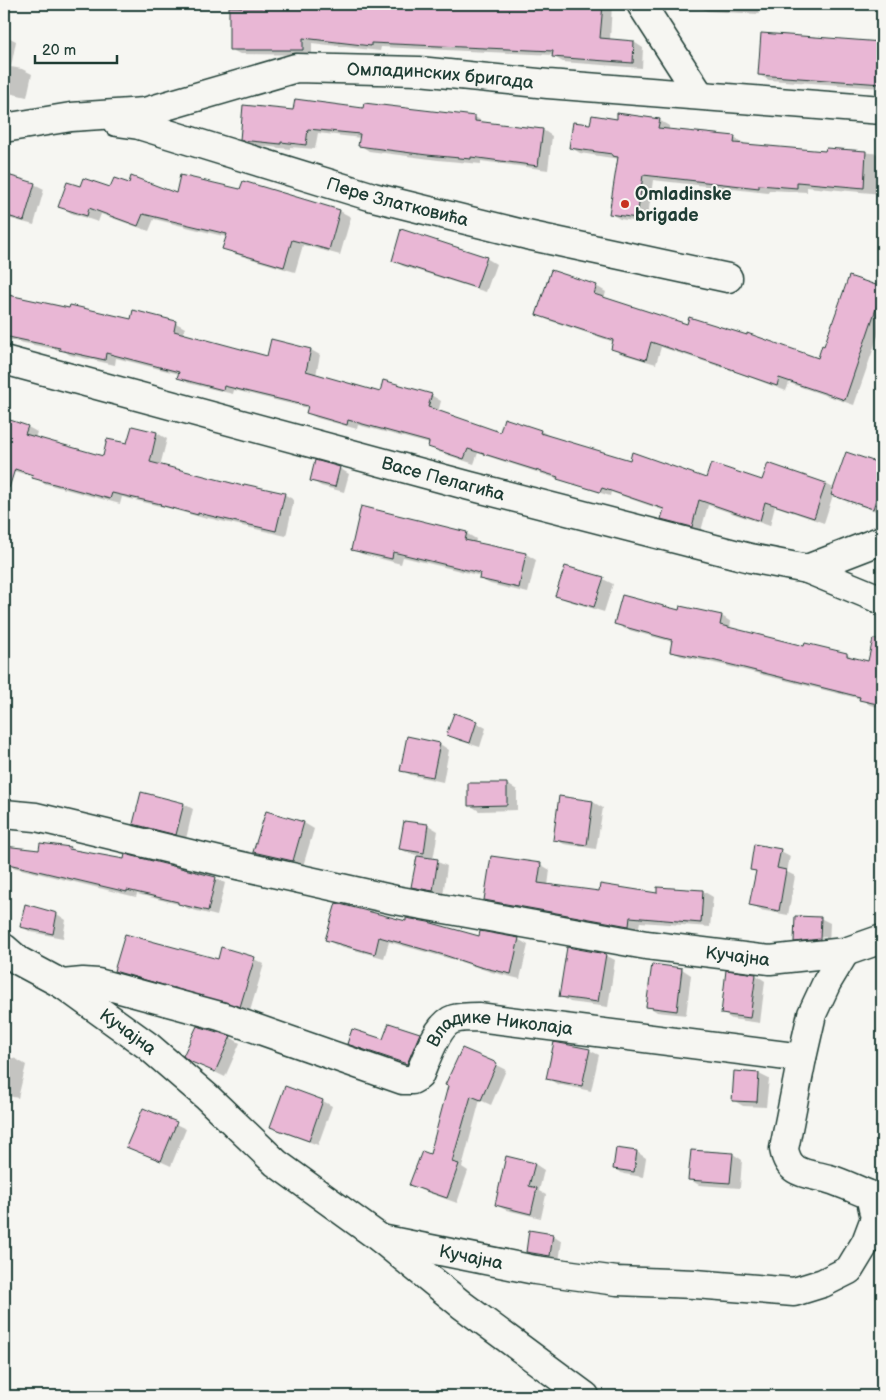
<svg xmlns="http://www.w3.org/2000/svg" width="886" height="1400" font-family="'Balsamiq Sans',sans-serif">
	<style>
		.shadow { fill: #0003; fill-rule: evenodd }
		.building { fill: #e9b7d5; stroke: #1f3d34 }
		.lines { fill: none; stroke-linecap: round; stroke-linejoin: round }
		.minor-casing { stroke: #1f3d34; stroke-width: 31 }
		.minor { stroke: #f6f6f2; stroke-width: 28 }
		.poi-dot { fill: #c8321e; stroke: #f6f6f2; stroke-width: 2 }
		.labels { text-anchor: middle; dominant-baseline: central; stroke-width: 4; stroke-linejoin: round; paint-order: stroke }
		.street-label { font-size: 18px; fill: #1f3d34; stroke: #f6f6f2 }
		.poi-label { font-size: 18px; font-weight: bold; fill: #1f3d34; stroke: #f6f6f2; text-anchor: start }
	</style>
	<rect width="100%" height="100%" fill="#f6f6f2"/>
	<filter id="ink" filterUnits="userSpaceOnUse"><feTurbulence type="fractalNoise" baseFrequency=".02" numOctaves="2"/><feDisplacementMap in="SourceGraphic" scale="10" xChannelSelector="R" yChannelSelector="G"/><feConvolveMatrix kernelMatrix="1 2 1 2 8 2 1 2 1" color-interpolation-filters="sRGB"/></filter>
	<g filter="url(#ink)">
		<g class="shadow">
			<path d="M332,4l171,1v-1h109l-2,36 24,2 9,6 -1,20 -79,-6 -9,-5v-2l-173,-8 -1,4 -68,-8v12l-72,-1 -10,-5 101,-39z"/>
			<path d="M698,4h61v10l-52,-3 -9,-5z"/>
			<path d="M4,35l12,6 -5,26 11,2 10,5 -5,23 -23,-5z"/>
			<path d="M861,47l21,2v39l-113,-8 -10,-5z"/>
			<path d="M364,109l111,8 10,6 58,7 9,6 -4,34 -67,-9v3l-43,-4 -69,-9 -9,-6 1,-7 -43,-5 -3,16 -25,-2v2l-39,-4 -10,-6 53,-27z"/>
			<path d="M659,120l10,6v4l65,8 10,5v2l82,7 1,-3 55,5v40l-75,-7v5l-38,-2 -1,3 -115,-13 -6,43 -27,-4 -9,-5 8,-55 -39,-6 -10,-6 21,-21 27,-5z"/>
			<path d="M4,175l30,9 10,5 -10,36 -30,-8z"/>
			<path d="M243,183l97,28 11,6 -11,38 -37,-10 -8,27 -60,-18 -11,-6 3,-11 -73,-18 -5,12 -48,-17 -3,8 -27,-9 -11,-7 21,-18h30l66,6 64,-3z"/>
			<path d="M486,258l10,6 -10,28 -83,-26 -10,-6z"/>
			<path d="M849,277l33,12v35l-28,81 -65,-22 -3,8 -47,-18 -78,-26 -5,17 -34,-10 -10,-6 2,-6 -66,-22 -10,-5 58,-29 10,6 -2,7 84,26 130,34 7,-11z"/>
			<path d="M4,295l128,25 44,3 9,5 -2,7 85,22 43,-7 9,5 -4,20 65,18 50,2 10,6 -3,11 63,21 40,-2 9,5 80,26 77,17 119,5 9,5 11,-36 36,12v48l-39,-13 -10,-5 -9,28 -49,-17 -5,20 -62,-21 -7,26 -29,-7 -9,-6 2,-7 -54,-19 -1,4 -132,-43 -4,11 -35,-12 -10,-6 1,-2 -72,-19 -1,4 -40,-11 -10,-5 1,-5 -74,-18 -1,4 -45,-11 -9,-6v-3l-63,-16 -1,7 -45,-10 -6,-4 -60,-12z"/>
			<path d="M4,419l24,8 9,5 -2,6 69,19 24,-12 4,-17 25,5 10,6 -7,27 84,22 40,6 10,6 -8,36 -78,-18 -1,1 -39,-11 -46,-11 -2,7 -77,-21 -9,-6 -30,-9z"/>
			<path d="M339,468l10,6 -5,18 -23,-6 -10,-6z"/>
			<path d="M466,533l10,6 -1,4 51,11 10,6 -8,33 -38,-9 -10,-5 1,-3 -78,-19 -2,7 -39,-10 -10,-5z"/>
			<path d="M603,579l10,5 -9,28 -38,-12 -9,-5z"/>
			<path d="M681,608l41,8 9,6 -1,7 75,18 42,7 10,6 25,5v43l-12,-3 -9,-6 -138,-34 -42,-9 -10,-5 2,-9 -48,-13 -10,-6 65,-11z"/>
			<path d="M454,715l23,8 9,5 -6,19 -23,-7 -9,-6z"/>
			<path d="M440,744l9,6 -6,32 -32,-7 -10,-5z"/>
			<path d="M507,784l10,6v20l-38,1 -9,-6z"/>
			<path d="M560,797l33,5 10,6 -7,41 -32,-5 -10,-5z"/>
			<path d="M184,804l9,5 -7,30 -42,-10 -10,-5z"/>
			<path d="M267,812l37,11 10,6 -11,37 -39,-9 -9,-5z"/>
			<path d="M405,822l23,3 10,6 -5,29 14,6 -4,30 -21,-4 -9,-6 5,-31 -8,-1 -9,-5z"/>
			<path d="M755,846l26,5 9,5 -3,16 8,4 -7,39 -28,-5 -10,-6 7,-32 -6,-3z"/>
			<path d="M4,847l36,5 29,-4 6,4 140,26 10,5 -8,33 -28,-7 -7,-4 -45,-11 -1,3 -132,-32z"/>
			<path d="M540,864l10,6 -2,16 52,7 58,1 45,-3 10,6 -3,30 -70,-5 -2,9 -143,-26 -9,-6z"/>
			<path d="M57,914l9,6 -3,18 -32,-6 -9,-5z"/>
			<path d="M820,918l10,5 -1,21 -24,3 -10,-6zM826,937v3l-22,2v-3z"/>
			<path d="M407,922l73,16 38,1 10,6 -8,34 -29,-7 -36,-12 -66,-18 -5,16 -48,-13 -9,-5z"/>
			<path d="M605,955l10,5 -7,47 -38,-5 -9,-6z"/>
			<path d="M254,959l10,5 -14,47 -125,-35 -10,-5z"/>
			<path d="M682,969l9,6 -5,40 -29,-3 -9,-6z"/>
			<path d="M756,975l9,6 -5,42 -28,-4 -10,-6z"/>
			<path d="M390,1025l30,10 9,5 -12,29 -59,-20 -10,-6 36,-2z"/>
			<path d="M230,1037l10,6 -15,34 -35,-17z"/>
			<path d="M589,1050l10,5 -8,36 -34,-7 -10,-6z"/>
			<path d="M4,1056l12,3 10,6 -8,33 -14,-3z"/>
			<path d="M496,1065l10,5 -15,35 -11,-5 -18,67 6,4 -11,32 -36,-13 -10,-6 20,-28 19,-70z"/>
			<path d="M759,1074l10,5 -3,28 -23,-1 -10,-6z"/>
			<path d="M286,1088l37,13 9,5 -14,39 -36,-13 -10,-5z"/>
			<path d="M144,1109l42,20 -15,37 -43,-19z"/>
			<path d="M637,1152l9,6 -3,19 -19,-3 -10,-5z"/>
			<path d="M733,1154l9,6 -2,28 -41,-3 -10,-6z"/>
			<path d="M535,1164l9,6 -5,21 7,4 -5,23 -35,-8 -10,-5z"/>
			<path d="M553,1235l9,6 -3,20 -22,-4 -10,-5z"/>
		</g>
		<g class="building">
			<path d="M330,4h172l54,3v-3h47l-3,34 34,3 -1,22 -81,-6 1,-6 -182,-8v3l-68,-8v12h-74v-43l101,1z"/>
			<path d="M761,33l121,9v42l-124,-9z"/>
			<path d="M295,99l68,9 1,-5 111,13v5l68,8 -5,37 -67,-9v2l-44,-4 -69,-9 2,-12 -52,-5 -2,16 -25,-3v2l-41,-4 3,-35 50,5z"/>
			<path d="M617,113l43,6 -2,9 77,8 -1,7 91,8 1,-3 40,3 -2,37 -67,-6v6l-38,-3v3l-116,-13 -6,43 -28,-4 9,-57 -6,-1v-2l-43,-6 4,-26 17,2 2,-9 25,4z"/>
			<path d="M4,174l31,9 -11,38 -20,-6z"/>
			<path d="M180,175l60,14 3,-8 97,29 -11,40 -37,-10 -8,27 -62,-18 5,-15 -84,-20 -5,12 -49,-18 -2,8 -29,-9 9,-25 13,4 3,-8 27,9 4,-9 15,5 2,-7 45,17z"/>
			<path d="M401,229l86,28 -11,31 -84,-27z"/>
			<path d="M551,270l46,15 -3,9 93,30 2,-7 58,18v-2l71,25 4,-13 2,1 25,-70 33,11v4l-37,109 -66,-22 -2,8 -43,-15v-1l-83,-28 -5,18 -35,-11 2,-9 -77,-25z"/>
			<path d="M4,294l65,14 1,-3 61,14 2,-9 43,11 -2,10 93,25 4,-17 40,10 -5,22 74,21 3,-12 49,14 -4,13 72,25 4,-14 37,12 -1,3 90,27 2,-8 74,26 5,-15 51,17 6,-17 58,20 -12,35 -49,-16 -5,19 -61,-21 -7,27 -31,-8 3,-10 -62,-21 -2,4 -43,-13 1,-2 -90,-28 -4,10 -36,-12 1,-5 -81,-22 -1,5 -41,-12 2,-7 -84,-20 -1,4 -46,-12 2,-6 -73,-19 -1,7 -46,-10 1,-2 -56,-12z"/>
			<path d="M4,418l24,8 -3,8 78,22 4,-17 20,4 5,-17 25,6 -7,30 93,24 1,-2 41,9 -9,38 -78,-18v2l-38,-10 1,-1 -49,-11 -2,6 -78,-21 1,-3 -18,-6 -6,19 -5,-1z"/>
			<path d="M846,452l36,12v16l-9,29 -42,-14z"/>
			<path d="M315,460l25,7 -5,20 -25,-6z"/>
			<path d="M361,506l106,26 -2,8 61,13 -7,35 -40,-9 1,-6 -87,-21 -1,7 -41,-9z"/>
			<path d="M565,566l39,11 -10,30 -39,-11z"/>
			<path d="M622,595l57,15 1,-4 42,9 -2,10 84,21 1,-3 42,10v3l21,5 5,-22 9,1v65l-23,-5 1,-3 -148,-37 -42,-8 2,-12 -58,-16z"/>
			<path d="M454,713l23,8 -7,22 -24,-8z"/>
			<path d="M407,736l33,7 -7,34 -33,-6z"/>
			<path d="M468,783h39v22l-39,1z"/>
			<path d="M141,792l43,11 -8,32 -43,-11z"/>
			<path d="M559,796l34,5 -6,44 -34,-5z"/>
			<path d="M266,811l38,11 -11,39 -40,-9z"/>
			<path d="M404,821l24,3 -4,29 -25,-4z"/>
			<path d="M40,843l30,4 -1,2 55,10 1,-5 91,23 -8,34 -30,-7v-2l-51,-12v2l-123,-29v-17l35,4z"/>
			<path d="M754,844l27,5 -4,19 9,2 -7,41 -30,-6 7,-34 -6,-1z"/>
			<path d="M417,856l21,3 -5,32 -22,-4z"/>
			<path d="M491,856l50,7 -3,20 61,8 1,-7 57,9v-6l46,3 -2,33 -71,-6 -1,9 -145,-26z"/>
			<path d="M336,903l70,18v-3l22,4 51,14 1,-5 39,7 -8,36 -31,-7 -36,-12 -65,-18 -4,17 -50,-14z"/>
			<path d="M25,904l32,9 -4,21 -33,-7z"/>
			<path d="M795,916l26,1 -1,22 -26,3z"/>
			<path d="M125,934l93,25 3,-12 34,10 -15,50 -126,-36z"/>
			<path d="M567,947l39,7 -8,48 -39,-5z"/>
			<path d="M652,964l30,4 -5,43 -31,-4z"/>
			<path d="M726,970l30,4 -6,44 -29,-4z"/>
			<path d="M389,1023l31,10 -13,31 -60,-20 5,-15 31,10z"/>
			<path d="M197,1026l34,10 -16,36 -26,-11 -6,-5z"/>
			<path d="M554,1042l36,7 -8,37 -36,-7z"/>
			<path d="M462,1048l35,15 -16,37 -10,-4 -19,66 7,2 -12,34 -38,-13 13,-34 8,3 18,-68 -3,-1z"/>
			<path d="M734,1071l25,2 -2,29 -25,-1z"/>
			<path d="M285,1086l38,14 -14,41 -39,-14z"/>
			<path d="M143,1108l34,14 -16,39 -35,-14z"/>
			<path d="M616,1148l21,3 -3,21 -21,-3z"/>
			<path d="M691,1150l42,3 -3,30 -42,-3z"/>
			<path d="M506,1156l29,7 -6,23 8,2 -6,26 -36,-9z"/>
			<path d="M529,1230l24,4 -3,22 -24,-4z"/>
		</g>
		<g class="lines">
			<defs>
				<g id="minor">
					<path d="M641,4l58,90"/>
					<path id="s1" d="M117,122l22,3 234,72 154,38 201,43"/>
					<path id="s2" d="M4,128l67,-11 74,-5 151,-44 123,3 129,13 334,26"/>
					<path id="s3" d="M4,360l466,126 280,72 57,11 75,31"/>
					<path d="M807,569l75,-29"/>
					<path id="s4" d="M4,814l32,3 192,46 167,37 251,45 124,15 75,-8 37,-13"/>
					<path id="s5" d="M4,948l15,13 43,23 86,62 59,51 69,66 105,76 81,66 123,91"/>
					<path id="s6" d="M62,984l21,-2 15,1 122,33 183,64h9l7,-4c7,-16 18,-52 35,-57 7,-2 17,-2 24,-2l324,41 10,-44 15,-32 18,-30"/>
					<path id="s7" d="M381,1239l154,31 82,11 78,3 99,8 29,-9 26,-13 17,-28 9,-24 -5,-23c-14,-5 -27,-12 -41,-16 -21,-6 -40,-3 -45,-30l18,-91"/>
				</g>
			</defs>
			<use href="#minor" class="minor-casing"/>
			<use href="#minor" class="minor"/>
		</g>
	</g>
	<circle class="poi-dot" cx="625" cy="204" r="5"/>
	<g class="labels">
		<g class="street-label">
			<text stroke="none"><textPath href="#s2" startOffset="444">Омладинских бригада</textPath></text>
			<text stroke="none"><textPath href="#s1" startOffset="292">Пере Златковића</textPath></text>
			<text stroke="none"><textPath href="#s3" startOffset="455">Васе Пелагића</textPath></text>
			<text stroke="none"><textPath href="#s4" startOffset="748">Кучајна</textPath></text>
			<text stroke="none"><textPath href="#s5" startOffset="150">Кучајна</textPath></text>
			<text stroke="none"><textPath href="#s6" startOffset="484">Владике Николаја</textPath></text>
			<text stroke="none"><textPath href="#s7" startOffset="92">Кучајна</textPath></text>
		</g>
		<g class="poi-label">
			<text x="635" y="194">Omladinske<tspan x="635" dy="21">brigade</tspan></text>
		</g>
	</g>
	<rect width="886" height="1400" fill="none" stroke="#f6f6f2" stroke-width="20"/>
	<rect x="10" y="10" width="866" height="1380" fill="none" stroke="#1f3d34" stroke-width="2" filter="url(#ink)"/>
	<path d="M35 55v8h82v-8" fill="none" stroke="#1f3d34" stroke-width="2.5"/>
	<text x="42" y="55" font-size="15" fill="#1f3d34" stroke="#f6f6f2" stroke-width="4" paint-order="stroke">20 m</text>
</svg>
